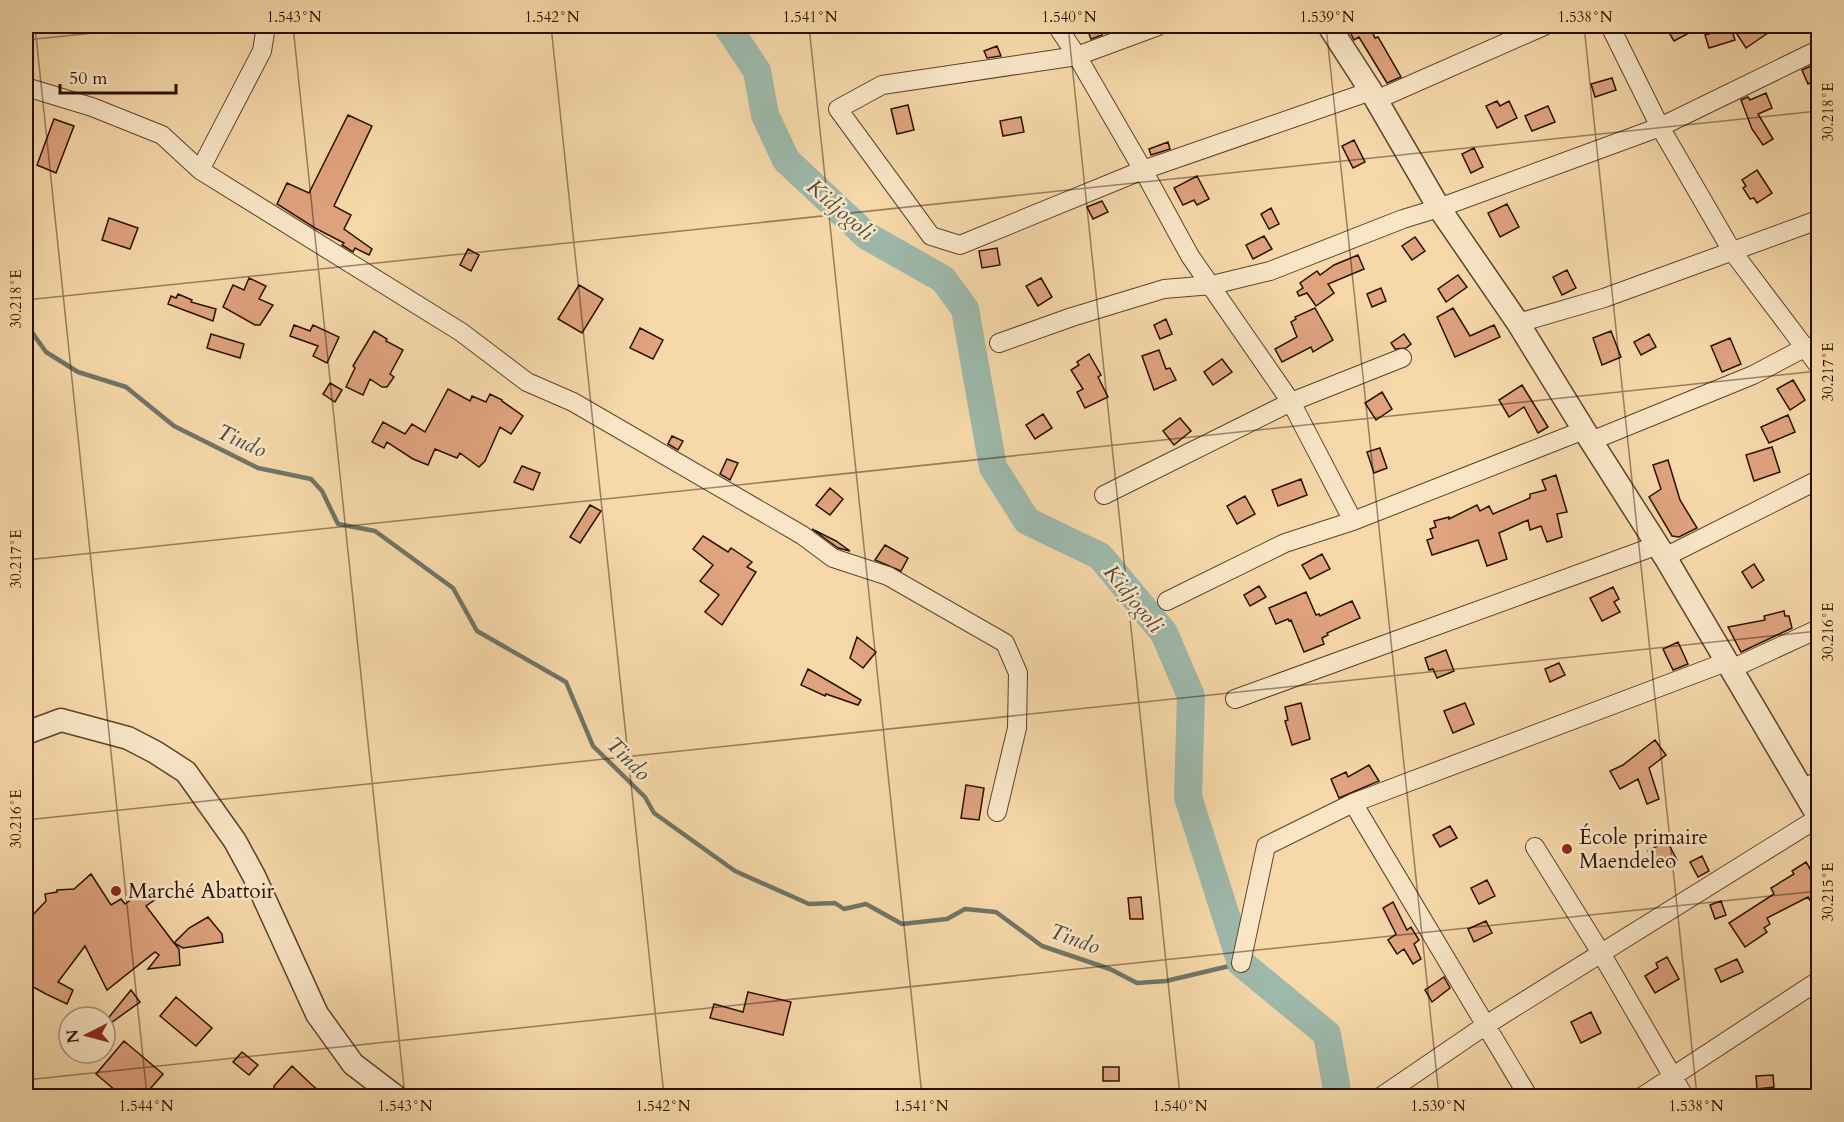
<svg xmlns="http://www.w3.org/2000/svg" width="1844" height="1122" viewBox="0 0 1844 1122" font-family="Cardo,serif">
<rect width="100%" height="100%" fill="#f6d8a9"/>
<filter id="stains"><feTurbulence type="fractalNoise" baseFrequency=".00333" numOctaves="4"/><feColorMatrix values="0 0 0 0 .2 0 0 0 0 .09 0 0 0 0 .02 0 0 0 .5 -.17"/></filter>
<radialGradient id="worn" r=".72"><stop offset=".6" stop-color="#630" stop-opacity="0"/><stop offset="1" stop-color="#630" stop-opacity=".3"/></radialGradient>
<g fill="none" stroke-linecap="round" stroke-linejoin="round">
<path stroke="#6f7568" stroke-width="4.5" d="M26,324L46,352L78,372L126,387L174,426L258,468L311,479L322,491L338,524L375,531L453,588L477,631L566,682L593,746L645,797L654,813L735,871L809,904L835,903L844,909L866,904L902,924L947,919L965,909L996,912L1042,946L1110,969L1137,983L1166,981L1238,964"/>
<path stroke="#9db9ab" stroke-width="28" d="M727,26L757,71L765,115L786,160L867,236L943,279L965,309L993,467L1027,521L1100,556L1164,633L1191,696L1188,797L1241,963L1327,1034L1338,1096"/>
</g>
<path fill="#dfa37e" stroke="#291003" stroke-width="1.5" d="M1086,26H1099L1102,35L1091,39Z
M1347,26H1381L1372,31L1375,38L1378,37L1401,77L1387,83L1359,37L1354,40Z
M1665,26H1702L1674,41Z
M1743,26H1778L1746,48L1735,31Z
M1731,27L1735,40L1709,48L1705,35Z
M997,46L1001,56L987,58L984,51Z
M1817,63L1818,79L1808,84L1802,70Z
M1612,78L1616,90L1595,97L1591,84Z
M1766,93L1772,108L1758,114L1773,139L1763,145L1752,129L1741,100L1748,97L1750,100Z
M1497,101L1500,106L1509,101L1517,118L1497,128L1486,106Z
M908,105L914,130L897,134L891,109Z
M1548,106L1555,122L1532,131L1525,116Z
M348,115L372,126L334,206L351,215L344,229L372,249L369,255L355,248L353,252L342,245L344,243L315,228L277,204L287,183L309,193Z
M1021,117L1024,132L1003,136L1000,121Z
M54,119L74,126L56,173L37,165Z
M1354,140L1365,162L1353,168L1342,146Z
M1168,142L1170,149L1151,155L1149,149Z
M1474,148L1483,167L1471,173L1462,154Z
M1757,170L1772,193L1757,203L1754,198L1750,199L1743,188L1746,186L1742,180Z
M1197,176L1209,199L1197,205L1194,200L1183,205L1174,188Z
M1102,201L1108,212L1093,219L1087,207Z
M1507,204L1519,227L1500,237L1488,213Z
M1271,208L1279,224L1269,229L1261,214Z
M109,218L138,228L130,249L102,240Z
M1264,236L1272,249L1253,259L1246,245Z
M1415,237L1425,251L1412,260L1402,246Z
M997,248L1000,265L982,268L979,251Z
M468,249L479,255L471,271L460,265Z
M1358,255L1364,269L1328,284L1334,293L1316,306L1307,293L1299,296L1297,292L1303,288L1300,283L1317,271L1320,275L1334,265Z
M1567,270L1576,288L1562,295L1553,277Z
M1458,275L1467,287L1446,302L1438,289Z
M249,278L266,286L259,299L273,305L260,325H255L223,307L233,285L244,290Z
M1041,278L1052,297L1038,306L1026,286Z
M579,285L603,299L582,333L558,319Z
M1381,288L1386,301L1372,307L1367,294Z
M178,294L192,300L191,302L216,309L213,321L168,304L171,296L176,298Z
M1315,308L1333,340L1313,352L1311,347L1282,362L1275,349L1297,337L1291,322L1296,319L1295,317Z
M1453,308L1470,336L1494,325L1500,337L1455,357L1437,317Z
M1166,319L1172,334L1160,339L1154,325Z
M294,325L310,331L313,325L339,337L327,363L313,356L318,346L290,336Z
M640,328L663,340L653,359L630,348Z
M374,331L387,339L386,341L403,350L390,374L394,377L387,387H382L370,379L363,395L346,387L355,368L353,366Z
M1611,331L1621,357L1602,365L1593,338Z
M211,334L244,344L240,358L207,348Z
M1404,334L1411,344L1406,348L1395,349L1391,343Z
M1649,334L1656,347L1641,355L1634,342Z
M1730,338L1741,364L1722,372L1711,346Z
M1159,350L1166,369L1170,368L1176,380L1154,390L1142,356Z
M1089,354L1101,375L1098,377L1108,397L1085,408L1077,392L1083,389L1071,370L1079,365L1077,362Z
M1222,359L1232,372L1213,385L1204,372Z
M1793,380L1805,400L1790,410L1777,389Z
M330,383L342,390L335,402L323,394Z
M1522,385L1548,427L1538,433L1524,407L1509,417L1499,400Z
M448,389L470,401L472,396L486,402L490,394L502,400V401L523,416L511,434L500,427L485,461L479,467L460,453L457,458L435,449L428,465L413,459L387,442L384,448L372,442L383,422L405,434L412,424L425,432Z
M1382,392L1392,409L1376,420L1365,403Z
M1043,414L1052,428L1035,439L1026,425Z
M1788,415L1795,432L1769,443L1761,427Z
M1180,418L1191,431L1174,445L1163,431Z
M672,436L683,441L678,450L668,444Z
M1772,447L1780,472L1754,481L1746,455Z
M1380,448L1387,468L1374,473L1367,452Z
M727,459L738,463L730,480L720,474Z
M1668,460L1680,500L1697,528L1679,537L1672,536L1649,497L1661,489L1653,465Z
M522,466L540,473L533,490L514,482Z
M1556,475L1567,512L1557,514L1562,537L1547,542L1541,526L1530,530L1528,520L1499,533L1507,559L1487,566L1478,540L1432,555L1427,540L1433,538L1430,529L1436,527L1434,521L1449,517V519L1477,505L1480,511L1489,506L1493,514L1530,498V494L1546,490L1542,480Z
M1301,479L1307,495L1278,506L1272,490Z
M830,488L843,499L830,515L816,505Z
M1245,496L1255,514L1237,524L1227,506Z
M590,505L601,511L580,543L570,537Z
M812,529L836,541L850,551L838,548Z
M703,536L728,552L731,548L752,562L747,567L756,572L722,625L705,612L719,595L700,581L713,565L693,549Z
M885,545L908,558L901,571L875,560Z
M1322,554L1330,569L1310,579L1302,565Z
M1754,564L1764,580L1752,588L1742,572Z
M1259,586L1266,597L1250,606L1244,595Z
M1613,587L1619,599L1614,602L1620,612L1602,621L1590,598Z
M1306,592L1316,615L1319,614L1320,616L1352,601L1360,618L1327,633L1328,635L1322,638L1324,644L1304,652L1291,620L1289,621L1288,619L1276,624L1269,608Z
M1784,611L1785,616H1789L1792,628L1741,652L1728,627L1765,620L1764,616Z
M857,637L876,652L863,668L850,658Z
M1678,642L1688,664L1673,670L1663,649Z
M1446,650L1454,671L1437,678L1433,669L1429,670L1425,658Z
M1559,663L1565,675L1550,682L1545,669Z
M808,669L861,700L858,705L826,694L825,696L801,685Z
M1301,703L1310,739L1292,745L1285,721L1288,720L1285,707Z
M1465,703L1474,724L1453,733L1444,711Z
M1655,740L1666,755L1649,768L1659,799L1647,804L1638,779L1620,789L1610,771L1623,765Z
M1369,765L1379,781L1339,798L1331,779L1346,772L1348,777Z
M966,785L984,788L979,820L961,818Z
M1450,826L1457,838L1440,847L1433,835Z
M1667,841L1677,860L1666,866L1663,860L1656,864L1648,851Z
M1702,856L1709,871L1698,877L1690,862Z
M1806,862L1818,882V913L1808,897L1767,918L1770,924L1764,928L1767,932L1745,947L1729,923L1774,894L1771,888L1794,874L1792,871Z
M91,874L111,905L121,899L125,904L137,895L138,897L149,889L156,899L146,906L174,943L189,928L208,917L222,934L223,942L183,948L174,943L179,949L180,965L148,969L159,955L155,952L107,990L85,946L58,982L73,990L67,1004L46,994L26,983V960L30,954L26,951V922L46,901L45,894L57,892V890L74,889Z
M1487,880L1495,896L1479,904L1471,888Z
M1141,897L1143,919H1130L1128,898Z
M1721,901L1726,915L1715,919L1710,905Z
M1393,902L1407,930L1411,927L1419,940L1414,944L1421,959L1413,964L1404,949L1397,954L1388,940L1396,934L1383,908Z
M1486,921L1492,933L1474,942L1468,929Z
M1667,957L1679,979L1655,993L1645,976L1658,968L1656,963Z
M1737,959L1743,972L1721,982L1715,969Z
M1444,977L1450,988L1432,1002L1425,990Z
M131,990L140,1002L108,1025L105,1022Z
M748,992L791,1002L783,1035L710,1018L714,1004L743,1012Z
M176,997L212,1028L196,1046L160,1016Z
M1591,1012L1601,1033L1581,1043L1571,1022Z
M124,1041L163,1074L144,1096H122L96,1074Z
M242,1052L258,1065L249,1075L233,1062Z
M292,1066L312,1085L325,1096H275L274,1086Z
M1103,1067H1119V1081H1103Z
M1773,1075L1774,1087L1757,1089L1756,1076Z"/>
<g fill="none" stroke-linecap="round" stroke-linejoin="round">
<g stroke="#5c422c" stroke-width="20">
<path id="minor" d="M1057,26L1077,56L1143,170L1190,256L1291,402L1353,521
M1158,26L1077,56L882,85L838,109L931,236L960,245L1143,170L1371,91
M1610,26L1660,127L1732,251L1818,365
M26,87L92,107L162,135L200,170L461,332L527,382L573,402L802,535L833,558L888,576L1005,643L1018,673L1017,728L997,812
M1376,100L1544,26
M200,170L262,51L266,26
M1518,323L1604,298L1818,220
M999,343L1072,317L1164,289L1212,285L1270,271L1403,219L1439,208L1660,127L1818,50
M1591,441L1753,375L1806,347H1818
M1104,495L1291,402L1402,358
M1665,557L1818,480
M1167,601L1285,543L1353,521L1584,430
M1731,669L1818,629
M1235,699L1658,545
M1802,789L1818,781
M1353,803L1528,1096
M1535,847L1601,953L1684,1096
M1241,963L1266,846L1353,803L1726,662
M1382,1096L1486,1025L1818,818
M1643,1096L1818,981"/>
</g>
<g stroke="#5c422c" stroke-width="25">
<path id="tertiary" d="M1329,26L1371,91L1439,208L1518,323L1584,430L1665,557L1818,816
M26,733L61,720L128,738L155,752L186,772L235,841L254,876L317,1014L353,1064L395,1096"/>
</g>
<use href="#minor" stroke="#f9e6c7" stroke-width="18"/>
<use href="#tertiary" stroke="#f9e6c7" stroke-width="22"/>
</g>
<path fill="none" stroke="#291003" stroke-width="1.5" stroke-opacity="0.45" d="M35,26L147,1096M293,26L405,1096M551,26L664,1096M809,26L922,1096M1068,26L1180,1096M1326,26L1439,1096M1584,26L1697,1096M26,40L161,26M26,300L1818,111M26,560L1818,371M26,820L1818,631M26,1080L1818,891"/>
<g fill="#8f2418" stroke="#f9e6c7" stroke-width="2">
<circle cx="1567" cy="849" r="6"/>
<circle cx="116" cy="891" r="6"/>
</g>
<g text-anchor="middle" stroke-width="5" stroke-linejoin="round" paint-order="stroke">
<g font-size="21" fill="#291003" stroke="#f9e6c7" text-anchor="start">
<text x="1579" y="844">École primaire<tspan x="1579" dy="24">Maendeleo</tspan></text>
<text x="128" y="898">Marché Abattoir</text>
</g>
<g font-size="22" font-style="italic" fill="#524b3e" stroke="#f9e6c7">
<text transform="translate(841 209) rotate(41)" y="8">Kidjogoli</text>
<text transform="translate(242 440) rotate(24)" y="8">Tindo</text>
<text transform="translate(1134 598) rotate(51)" y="8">Kidjogoli</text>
<text transform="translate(629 758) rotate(45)" y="8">Tindo</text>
<text transform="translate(1075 938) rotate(20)" y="8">Tindo</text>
</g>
</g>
<rect width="1844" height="1122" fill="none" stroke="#f6d8a9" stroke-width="66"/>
<g transform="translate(87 1035) rotate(264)"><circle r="28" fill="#f9e6c7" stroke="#a69079" stroke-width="1.5"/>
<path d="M0-4.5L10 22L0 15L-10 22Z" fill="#8f2418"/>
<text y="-9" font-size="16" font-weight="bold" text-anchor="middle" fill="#291003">N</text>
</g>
<path d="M60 84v9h116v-9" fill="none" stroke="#291003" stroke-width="3"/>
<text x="69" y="84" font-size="18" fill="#291003" stroke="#f9e6c7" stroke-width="4.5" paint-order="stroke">50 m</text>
<rect x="33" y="33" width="1778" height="1056" fill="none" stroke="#291003" stroke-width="2"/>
<g font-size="15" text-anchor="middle" fill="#291003">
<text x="294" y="22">1.543°N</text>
<text x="552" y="22">1.542°N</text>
<text x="810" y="22">1.541°N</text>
<text x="1069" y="22">1.540°N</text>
<text x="1327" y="22">1.539°N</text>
<text x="1585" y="22">1.538°N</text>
<text transform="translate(1828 112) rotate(-90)" y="5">30.218°E</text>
<text transform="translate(16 299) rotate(-90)" y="5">30.218°E</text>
<text transform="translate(1828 372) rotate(-90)" y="5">30.217°E</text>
<text transform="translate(16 559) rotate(-90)" y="5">30.217°E</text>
<text transform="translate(1828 632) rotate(-90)" y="5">30.216°E</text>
<text transform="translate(16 819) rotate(-90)" y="5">30.216°E</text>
<text transform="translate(1828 892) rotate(-90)" y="5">30.215°E</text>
<text x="146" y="1111">1.544°N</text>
<text x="405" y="1111">1.543°N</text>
<text x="663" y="1111">1.542°N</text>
<text x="921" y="1111">1.541°N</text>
<text x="1180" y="1111">1.540°N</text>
<text x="1438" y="1111">1.539°N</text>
<text x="1696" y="1111">1.538°N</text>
</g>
<rect width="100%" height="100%" filter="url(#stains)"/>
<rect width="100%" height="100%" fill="url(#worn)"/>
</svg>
